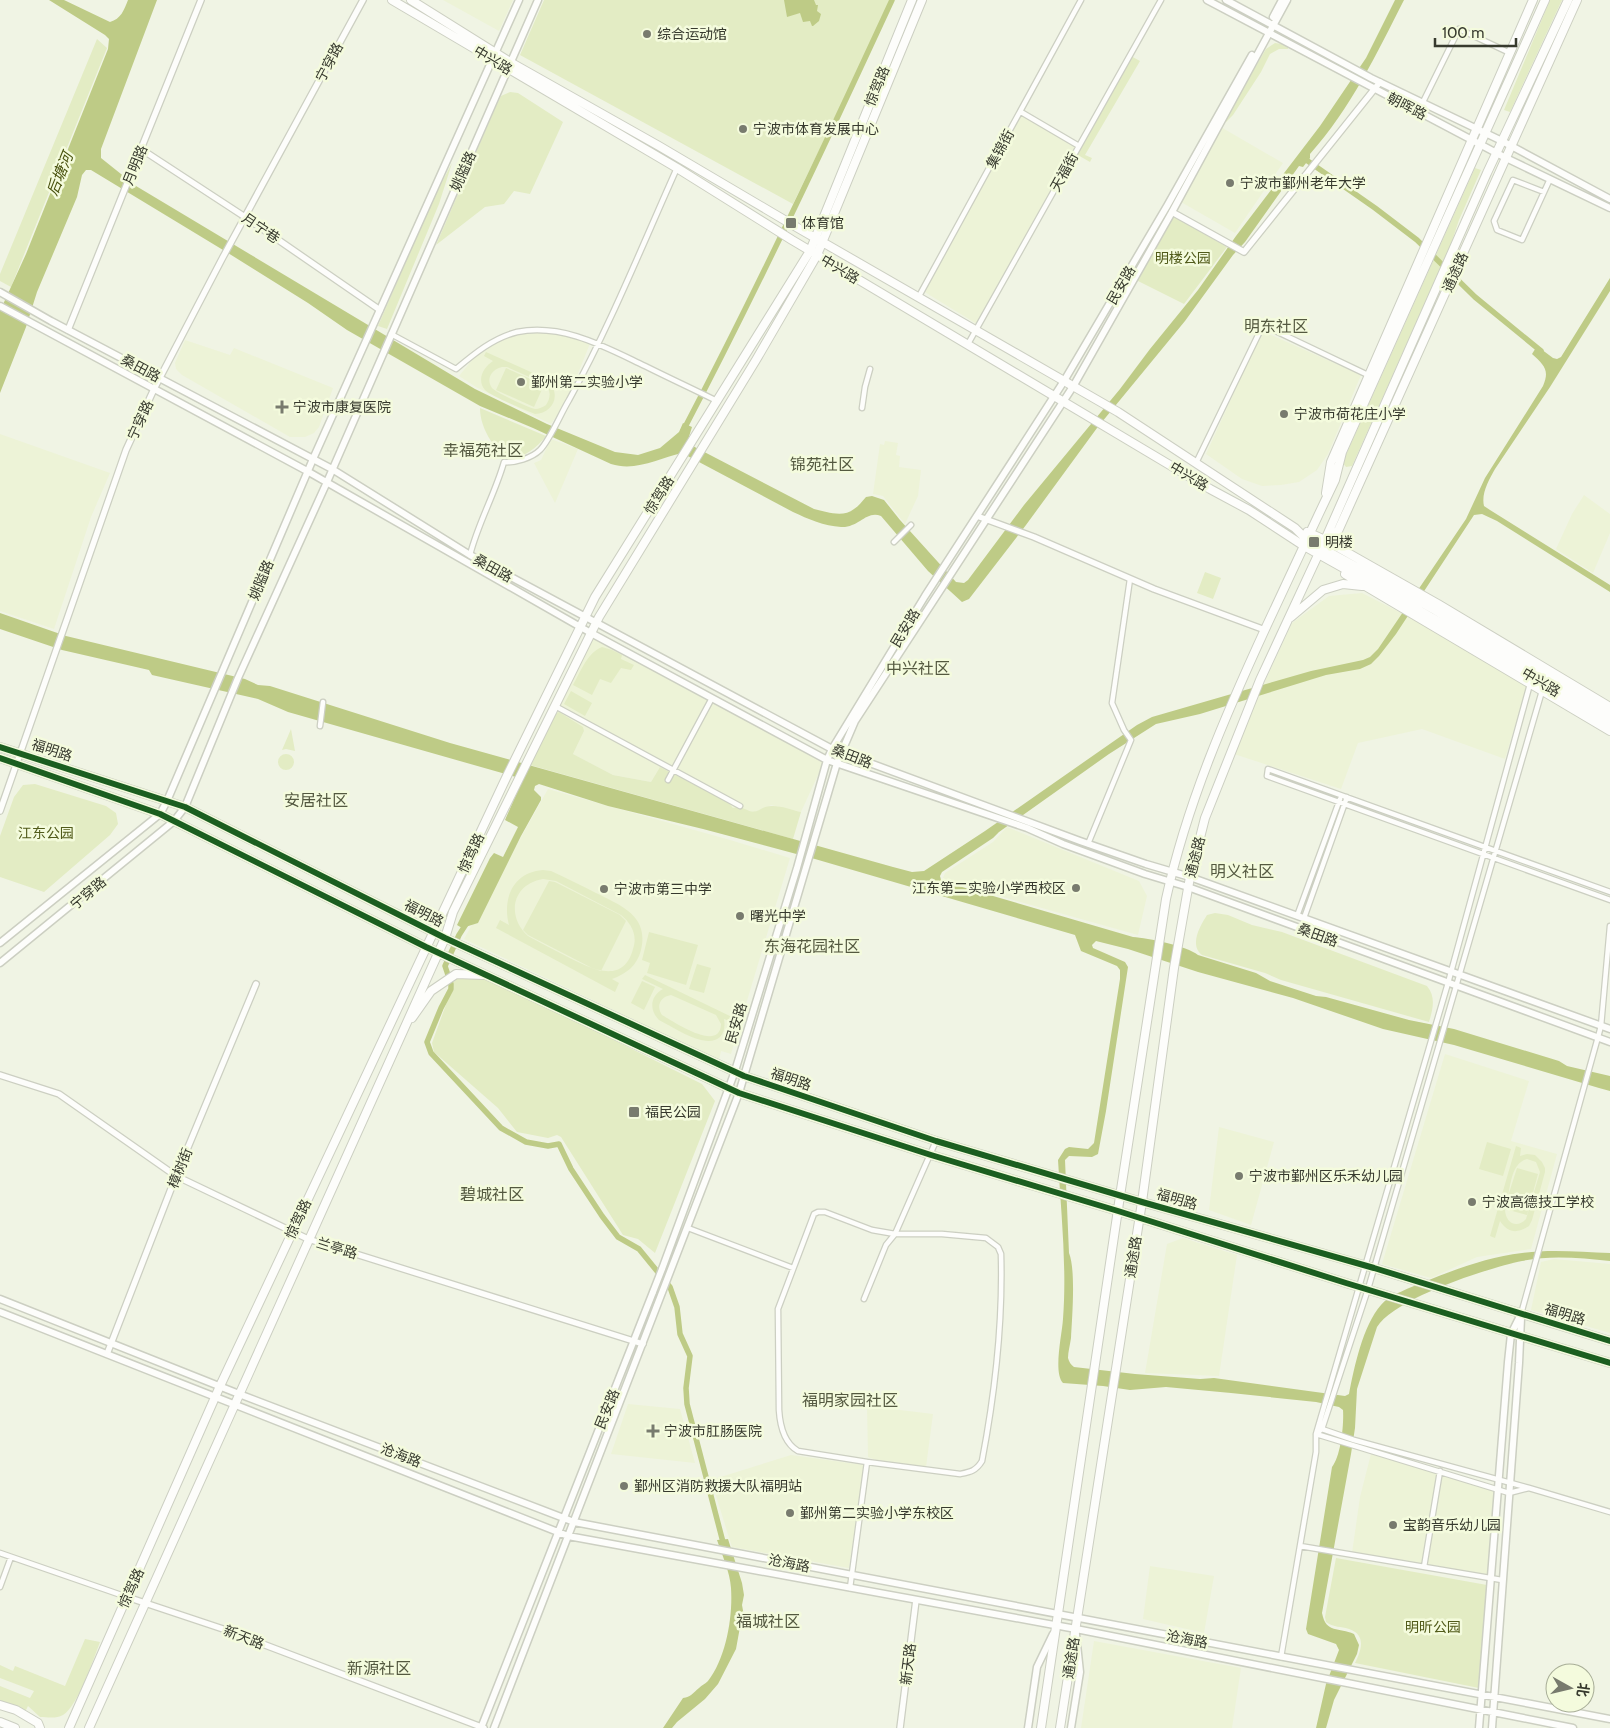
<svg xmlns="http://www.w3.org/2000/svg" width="1610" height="1728" viewBox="0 0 1610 1728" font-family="Cabin,'Noto Sans SC',sans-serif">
<rect width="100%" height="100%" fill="#f0f4e4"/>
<path fill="#edf3d7" d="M443,0H513L499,31Z
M1021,115L1076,147L977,324L923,291Z
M1219,126L1283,163L1235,233L1181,202Z
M542,329L591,341L567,401L551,424L476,387L459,376L481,349L516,333Z
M1262,331L1361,375L1328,454L1317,470L1299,482L1281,485L1262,486L1242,479L1206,454Z
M185,340L230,355L234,348L333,388L319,427L314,433L305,437H290L182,375L176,369L175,363Z
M0,434L110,473L91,517L54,629L0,611Z
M551,439L578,449L555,503L534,463L541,460Z
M885,441L898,443L896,455L900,456L899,467L921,470L918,496L905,524L883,496L873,494L880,444L884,445Z
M1584,495L1610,514V533L1593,573L1556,549L1572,514Z
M1362,593L1411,618L1527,686L1505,759L1422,729L1358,743L1341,789L1234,754L1255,703L1292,623L1329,596Z
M593,637L824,762L801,812L771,805L756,812L747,811L740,806L733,808L727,802L660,767L651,782L613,775L573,754L584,731L552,716Z
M548,789L730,840L790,858L731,1054L721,1051L719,1060L464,939Z
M1007,827L1139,881L1147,896L1138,935L1003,897L947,881L943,878L945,873L993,842Z
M1445,1054L1529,1081L1511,1141L1557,1154L1531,1249L1477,1257L1431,1278L1382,1264Z
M1219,1127L1274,1142L1251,1225L1209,1210Z
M1183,1238L1237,1255L1219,1376L1145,1373L1167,1244Z
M1554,1259L1610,1264V1333L1531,1310L1541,1262Z
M628,1404L680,1409L695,1463L611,1454Z
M867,1406L933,1414L926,1467L876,1460L868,1457Z
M1371,1454L1439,1473L1422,1566L1352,1553L1360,1497Z
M791,1455L864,1465L849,1568L732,1547L711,1480Z
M1441,1475L1496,1492L1490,1577L1426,1566Z
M1150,1566L1214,1576L1204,1633L1143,1619Z
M1094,1641L1241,1668L1232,1728H1081Z"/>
<path fill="#e3ecc4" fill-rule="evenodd" d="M544,0H892L793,204L520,55Z
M1550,0H1562L1510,112L1504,110Z
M97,39L107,48L103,58L11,287L0,281V274Z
M1275,43L1288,45V49H1279L1270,54L1261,72L1233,115L1226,122L1223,121L1266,49Z
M1131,56L1140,61L1085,155L1092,158L1090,162L1076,154Z
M510,92L518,93L563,122L530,194L514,191L504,204L485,207L436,245L497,104L501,96Z
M452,163L439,204L387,329L378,326L433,199Z
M1475,168L1481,170L1459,220L1450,247L1352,466L1346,467L1343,463L1345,457Z
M1173,216L1227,247L1184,304L1136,280Z
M486,352L562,386L559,390L553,388C559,401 549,414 535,414C525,410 491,396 485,390C476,379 484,367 493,361L484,356ZM502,367H507L545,384C551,390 551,398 546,405C543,407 539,409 535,409C529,408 495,392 492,388C485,378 493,369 502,367Z
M506,368L544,385L534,407L496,390Z
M480,408L546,436C529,457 508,468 491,441C484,430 480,419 480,408Z
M1205,572L1221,578L1213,599L1197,593Z
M602,647L612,650L622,655L621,659L634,665L631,670L621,668L611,683L600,679L592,695L573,685C581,671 587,653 602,647Z
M571,691L592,703L585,716L564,704Z
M559,712L583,727L584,731L573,754L613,775L651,782L660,767L728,802L733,808L740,806C759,819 758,805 773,806C782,806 792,810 801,812L793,839L530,765L552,716Z
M291,729L295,751L286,749L282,750Z
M278 762a8 8 0 1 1 16 0a8 8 0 1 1-16 0Z
M35,784L106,806L116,813L118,824L110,835L44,892L0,877V836L14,797L23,785Z
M543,870L551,871C566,878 581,885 596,893C622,906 649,916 641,950C637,966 626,974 612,979L619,983L615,992L496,928L500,920L509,925C502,899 513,872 543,870ZM543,879L556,881L621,915C631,923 638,935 633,949C623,987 588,967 566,956C553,949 540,943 528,936C506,916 512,884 543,879Z
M549,881L555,882L620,915L626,921L601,971L592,968L528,935L523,930Z
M1215,913L1228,915L1252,925L1282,932L1427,986C1436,997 1433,1009 1429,1022L1281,980L1265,973L1202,955C1189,945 1200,926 1207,915Z
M649,932L698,945L686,985L647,973L650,963L642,960Z
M697,964L711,968L704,993L689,989Z
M645,975L734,1018L732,1022L724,1019C725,1025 725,1032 720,1037C706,1050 673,1027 659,1020C649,1010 650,996 663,989L642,979ZM671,995L716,1015L721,1024C720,1053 674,1022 662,1015C656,1006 660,997 671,995Z
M486,976L702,1084L715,1101L655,1253L638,1239L623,1235L561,1137L557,1135L548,1138L517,1132L498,1108L434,1052L432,1043L448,999L454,989L452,977Z
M642,981L655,987L644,1010L631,1003Z
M1487,1142L1511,1149L1503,1176L1479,1169Z
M1516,1146L1521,1148L1520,1156L1527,1154L1535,1155L1542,1162L1545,1168V1172L1532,1220L1529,1226C1517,1234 1508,1233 1500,1221L1495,1238L1490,1236ZM1527,1159L1536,1162L1540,1172L1526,1219C1517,1229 1505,1223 1505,1209L1527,1215L1538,1174L1517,1168L1508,1196C1511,1183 1512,1163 1527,1159Z
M1336,1558L1487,1585L1479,1688L1355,1663C1361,1651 1367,1635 1349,1629C1340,1626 1335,1628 1326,1622L1325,1617Z
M85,1639L100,1642C93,1660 78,1706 63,1715C56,1719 47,1717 40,1717L28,1706L25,1712L0,1702V1686L30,1698L34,1691L0,1678V1665L13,1671L15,1666L65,1686Z"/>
<path fill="#becb86" d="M49,0H64L110,22C121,19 124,10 128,0H157L101,149V158L136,186L475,389L547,424L615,452L638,455L660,448L679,432L683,423L692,427L687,443L814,509C827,512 843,518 854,509C859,506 862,501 866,497L872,496L884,500L900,520L956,582L964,583L968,580L1024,505L1120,389L1150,349L1198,290L1236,236L1320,126L1366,58L1395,0H1404C1376,55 1351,108 1310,154V158L1303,167L1299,166L1245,242L1233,255L1185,321L1097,428L1026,525L969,599L962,602L928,571L881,516C866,510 859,528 841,527C824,526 808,519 793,512L682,453C659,458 636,472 611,464L533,428L480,406L347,330L308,303L228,253L91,170H86L82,175L77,197L37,292L26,327L0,393V311L26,254L108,49L109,39L105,35Z
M784,0H814L816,5H818L817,11L821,14L819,21L813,26H812L810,21L803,22L800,13L787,17Z
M1610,278V291L1550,387L1495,469C1489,480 1481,493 1484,506L1490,510L1610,585V592L1497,521L1482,514L1474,515L1396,634L1379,656L1371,664L1360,669L1326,675L1200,714L1156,724L1109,754L999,832L993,838L942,872L940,876L941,880L945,882L1133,937C1148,938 1187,946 1198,955L1256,973L1270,981L1316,996L1326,997L1409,1020L1454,1029L1559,1061L1567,1066L1610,1076V1091L1599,1088L1454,1045L1383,1029L1293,998L1198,972L1128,949L1096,941L1092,945L1093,948L1125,962L1128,967L1106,1111L1098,1154L1092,1157L1069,1156L1065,1160L1069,1253C1076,1270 1072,1319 1071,1338C1070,1345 1068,1352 1068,1358C1069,1362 1071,1365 1074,1367L1135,1374L1200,1379L1214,1378L1345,1396L1349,1394C1354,1368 1363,1325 1381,1305C1389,1295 1412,1287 1424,1282C1456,1269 1488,1257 1522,1253C1551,1249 1581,1252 1610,1253V1261C1581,1258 1550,1255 1522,1261C1488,1268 1395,1298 1377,1327L1357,1389L1355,1428L1351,1454L1322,1613C1326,1634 1339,1627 1354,1634L1359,1645L1357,1654L1334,1700L1326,1728H1316L1326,1684L1339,1650L1336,1644L1308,1634L1306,1629L1332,1467C1341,1456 1344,1424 1343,1410L1339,1407L1316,1402L1231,1393L1166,1387L1130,1390L1103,1386L1063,1383C1053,1372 1062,1335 1063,1319C1067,1267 1061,1213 1058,1160L1065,1149L1069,1147L1088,1149L1094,1143L1120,979V970L1117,966L1081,951L1075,935L815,859L703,829L608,806L539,784L535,786L534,790L541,797V800L521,836L478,923L462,928L457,925L490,858L494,853L503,857L518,827L505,820L523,779L288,712L258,699L152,675L149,670L62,650L0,629V613L66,636L245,679L258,685L270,686L450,743L893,867L912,872L924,871L985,831L1137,725L1152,717L1311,671L1363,660L1370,657L1378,649L1466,519L1485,478L1543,386C1550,370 1544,365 1532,354L1537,346L1553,358L1557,359L1561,357Z
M728,1539L742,1583L744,1595L742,1605L744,1616L743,1624L740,1627L736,1649L718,1684L705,1699L677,1722L672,1728H663L683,1698C691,1697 693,1693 699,1688C702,1685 705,1684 708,1681C726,1658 733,1617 731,1588C730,1572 722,1555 717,1540Z"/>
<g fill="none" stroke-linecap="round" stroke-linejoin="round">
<path stroke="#becb86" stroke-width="5.5" d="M1302,157L1375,208L1417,240L1475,297L1541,351
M683,431C757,290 825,145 892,0
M468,921L459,935L445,966L451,984V989L441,1008L427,1042L431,1053L501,1128L526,1142L548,1146L559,1144L571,1169L602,1216L618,1237L639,1249L670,1287L677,1307L680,1334L690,1356L686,1388L687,1404L724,1546"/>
<g stroke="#cccfc2" stroke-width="7">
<path id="minor" d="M1423,102L1459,29L1510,53
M1021,112L1079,146
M1544,192L1513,180L1494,221L1497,230L1522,240L1550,179
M918,298L1081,0
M391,334L456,369C474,354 493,338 517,332C563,323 605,347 645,366C669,378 693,389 717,401
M968,344L1161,0
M862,408L865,387L870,369
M1196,463L1263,325L1370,376
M894,542L911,525
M470,555C478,523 495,494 504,462C515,463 532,458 540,450C550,440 561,413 569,400C610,326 642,246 677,168
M555,706L740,806
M320,726L323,702
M668,780L712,698
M1088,844L1131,740L1124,730L1112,703L1130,579
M1610,892L1268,769L1267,776L1610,900
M1297,916L1340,799
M1304,918L1347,797
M688,1228L793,1268
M864,1299L886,1245L895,1234H942L986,1238L998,1247L1001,1254C1003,1323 995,1393 982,1461C976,1471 970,1472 960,1474L867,1462
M1521,1314L1598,1037L1601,1026L1610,926
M1322,1429L1354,1440L1529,1488L1610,1512
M1529,1488L1509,1493L1316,1434L1448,983L1530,684
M1300,1546L1502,1580
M0,1553L127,1597
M1424,1567L1440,1471
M0,1587L11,1557
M850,1588L867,1462L798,1451C784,1443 780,1426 779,1410L778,1309L814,1214L818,1212H825L872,1230L895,1234L936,1141
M1281,1657L1316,1452V1434L1322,1429L1368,1289L1542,691"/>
</g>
<g stroke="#cccfc2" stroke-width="8">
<path id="tertiary" d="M141,149L245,217L380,310
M1172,212L1244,252L1380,82
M68,330L201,0
M977,516L1034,537L1154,589L1265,630
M0,811L126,450L154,389L223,257L363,0
M0,1075L59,1094L176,1176L308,1239L643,1344
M107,1354L176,1176L256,984
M127,1597L223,1629L484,1728
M900,1728L916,1600"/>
</g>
<g stroke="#cccfc2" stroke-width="9">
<path id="secondary" d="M1207,0L1506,158L1610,208
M1226,0L1371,78L1502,141L1610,199
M1273,17L1282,0
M0,292L51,321L332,469L470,555L832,749L1080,841L1146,864L1190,877L1610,1029
M0,306L307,471L591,633L827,760L1027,828L1063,844L1145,874L1188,887L1610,1042
M0,943L160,814L167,801L313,459L519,0
M0,963L174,821L185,807L238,678L327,482L538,0
M662,1269L735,1071L797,868L827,760L832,749L925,596L1064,381L1167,206L1252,55
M0,1299L239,1394L574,1522L1610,1719
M0,1312L568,1536L1076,1629L1573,1728
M481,1728L653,1292
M494,1728L739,1093L837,763L855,721L1074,385L1172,212L1287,0
M1028,1728L1037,1667L1053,1634
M1071,1728L1080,1672L1076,1635
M1479,1728L1508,1362L1511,1334L1521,1314
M1492,1728L1519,1363L1521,1318"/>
</g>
<g stroke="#cccfc2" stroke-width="10">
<path id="primary" d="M392,0L677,168L792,240L1210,489L1249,510L1304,546L1429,616L1610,723
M411,0L510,62L659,146L798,228L1118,412L1295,528L1307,540L1435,610L1610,716
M1326,493L1331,462L1533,0
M1307,532L1325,540L1438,604L1610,707
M1326,537L1338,531L1577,0
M1345,574L1610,731
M1291,617L1323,590L1343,584L1362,586
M0,747L185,807L445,938L744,1076L936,1141L1142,1202L1374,1268L1610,1341
M0,758L160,814L426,947L739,1093L931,1155L1118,1211L1346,1283L1610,1363
M412,1018L431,991L456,974L484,975
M69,1728L220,1386L506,778L595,597L810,251L912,0
M89,1728L445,938L453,912L599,617L756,360L817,255L922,0
M1041,1728L1120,1196L1166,899C1187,803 1226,714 1267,625C1290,576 1312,528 1335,480L1342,452L1545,0
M1060,1728L1142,1202L1174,968L1190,877L1205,818L1260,680L1325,540L1487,173L1568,0"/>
</g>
<g stroke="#cccfc2" stroke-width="10">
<path id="trunk" d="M0,1705L16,1710L38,1723L40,1728
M0,1722L15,1728"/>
</g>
<use href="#minor" stroke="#fdfdfb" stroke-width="4.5"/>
<use href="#tertiary" stroke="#fdfdfb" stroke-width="5.5"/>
<use href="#secondary" stroke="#fdfdfb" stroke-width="6"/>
<use href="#primary" stroke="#fdfdfb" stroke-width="8"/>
<use href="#trunk" stroke="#fdfdfb" stroke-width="8"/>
<g stroke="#cccfc2" stroke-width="9" stroke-linecap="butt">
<path id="secondary-bridge" d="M653,1292L662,1269"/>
</g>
<use href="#secondary-bridge" stroke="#fdfdfb" stroke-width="6"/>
<g stroke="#f4fbdd" stroke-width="9">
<path id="cycleway" d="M0,747L185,807L445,938L744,1076L936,1141L1142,1202L1374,1268L1610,1341
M0,758L160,814L426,947L739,1093L931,1155L1118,1211L1346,1283L1610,1363"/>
</g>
<use href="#cycleway" stroke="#1b5e20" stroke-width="6"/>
</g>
<g fill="#787b6e" stroke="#f4fbdd" stroke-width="2">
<circle cx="647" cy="34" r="5"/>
<circle cx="743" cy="129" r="5"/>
<circle cx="1230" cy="183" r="5"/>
<rect x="785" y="217" width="12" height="12" rx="2.5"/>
<circle cx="521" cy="382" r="5"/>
<path d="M279.5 399.5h5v5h5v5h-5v5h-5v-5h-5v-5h5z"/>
<circle cx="1284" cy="414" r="5"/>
<rect x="1308" y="536" width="12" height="12" rx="2.5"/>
<circle cx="1076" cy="888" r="5"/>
<circle cx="604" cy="889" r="5"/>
<circle cx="740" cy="916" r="5"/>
<rect x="628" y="1106" width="12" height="12" rx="2.5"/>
<circle cx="1239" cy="1176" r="5"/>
<circle cx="1472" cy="1202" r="5"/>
<path d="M650.5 1423.5h5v5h5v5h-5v5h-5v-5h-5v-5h5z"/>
<circle cx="624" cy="1486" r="5"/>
<circle cx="790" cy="1513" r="5"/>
<circle cx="1393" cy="1525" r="5"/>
</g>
<g text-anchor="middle" stroke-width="5" stroke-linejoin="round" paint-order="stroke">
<g font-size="14" fill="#373a2e" stroke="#f4fbdd" text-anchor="start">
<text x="657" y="39">综合运动馆</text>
<text x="753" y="134">宁波市体育发展中心</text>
<text x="1240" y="188">宁波市鄞州老年大学</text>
<text x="802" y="228">体育馆</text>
<text x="531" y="387">鄞州第二实验小学</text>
<text x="293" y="412">宁波市康复医院</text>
<text x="1294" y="419">宁波市荷花庄小学</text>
<text x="1325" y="547">明楼</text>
<text x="1066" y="893" text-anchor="end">江东第二实验小学西校区</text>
<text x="614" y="894">宁波市第三中学</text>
<text x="750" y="921">曙光中学</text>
<text x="645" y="1117">福民公园</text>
<text x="1249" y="1181">宁波市鄞州区乐禾幼儿园</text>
<text x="1482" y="1207">宁波高德技工学校</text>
<text x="664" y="1436">宁波市肛肠医院</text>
<text x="634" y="1491">鄞州区消防救援大队福明站</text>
<text x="800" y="1518">鄞州第二实验小学东校区</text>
<text x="1403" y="1530">宝韵音乐幼儿园</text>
</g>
<g font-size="14" fill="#373a2e" stroke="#f4fbdd">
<text transform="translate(493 60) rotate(31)" y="5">中兴路</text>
<text transform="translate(329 62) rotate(-62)" y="5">宁穿路</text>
<text transform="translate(877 86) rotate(-68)" y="5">惊驾路</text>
<text transform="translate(1407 106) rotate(27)" y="5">朝晖路</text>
<text transform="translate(1000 149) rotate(-61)" y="5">集锦街</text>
<text transform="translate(135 165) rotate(-68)" y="5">月明路</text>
<text transform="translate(463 171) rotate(-66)" y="5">姚隘路</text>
<text transform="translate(1064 172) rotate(-61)" y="5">天福街</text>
<text transform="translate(261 228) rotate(34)" y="5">月宁巷</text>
<text transform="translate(840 269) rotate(31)" y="5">中兴路</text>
<text transform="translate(1455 272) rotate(-66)" y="5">通途路</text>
<text transform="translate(1121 285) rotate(-60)" y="5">民安路</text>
<text transform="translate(141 368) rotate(28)" y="5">桑田路</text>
<text transform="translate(140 420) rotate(-65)" y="5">宁穿路</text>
<text transform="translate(1189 476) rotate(31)" y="5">中兴路</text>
<text transform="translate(659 495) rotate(-58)" y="5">惊驾路</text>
<text transform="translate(493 568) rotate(29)" y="5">桑田路</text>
<text transform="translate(261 580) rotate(-67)" y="5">姚隘路</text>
<text transform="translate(905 628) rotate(-59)" y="5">民安路</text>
<text transform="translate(1541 682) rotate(31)" y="5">中兴路</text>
<text transform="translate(52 750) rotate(18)" y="5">福明路</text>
<text transform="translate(852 756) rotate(21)" y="5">桑田路</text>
<text transform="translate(471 853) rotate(-65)" y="5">惊驾路</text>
<text transform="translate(1195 857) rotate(-76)" y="5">通途路</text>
<text transform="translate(88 893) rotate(-40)" y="5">宁穿路</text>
<text transform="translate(424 913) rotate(27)" y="5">福明路</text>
<text transform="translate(1318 935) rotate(20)" y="5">桑田路</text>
<text transform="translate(736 1023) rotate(-73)" y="5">民安路</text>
<text transform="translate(791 1079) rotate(19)" y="5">福明路</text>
<text transform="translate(180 1168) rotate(-68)" y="5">樟树街</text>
<text transform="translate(1177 1199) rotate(16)" y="5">福明路</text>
<text transform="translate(298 1219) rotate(-65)" y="5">惊驾路</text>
<text transform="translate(337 1248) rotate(17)" y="5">兰亭路</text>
<text transform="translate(1133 1257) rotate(-81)" y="5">通途路</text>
<text transform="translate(1565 1314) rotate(17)" y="5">福明路</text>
<text transform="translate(607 1409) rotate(-68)" y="5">民安路</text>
<text transform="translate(401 1455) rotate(21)" y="5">沧海路</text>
<text transform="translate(789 1563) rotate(11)" y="5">沧海路</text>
<text transform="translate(131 1588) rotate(-66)" y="5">惊驾路</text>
<text transform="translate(244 1637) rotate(21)" y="5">新天路</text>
<text transform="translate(1187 1639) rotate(11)" y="5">沧海路</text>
<text transform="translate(1071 1658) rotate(-81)" y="5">通途路</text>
<text transform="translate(908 1664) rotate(-83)" y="5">新天路</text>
</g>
<g font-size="14" fill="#515b1a" stroke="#f4fbdd">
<text x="1183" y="263">明楼公园</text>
<text x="46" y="838">江东公园</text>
<text x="1433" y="1632">明昕公园</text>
</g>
<g font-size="15" font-style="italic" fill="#48510d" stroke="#f4fbdd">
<text transform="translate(60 174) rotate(-68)" y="5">后塘河</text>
</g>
<g font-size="16" fill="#545940" stroke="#f4fbdd">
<text x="1276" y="332">明东社区</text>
<text x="483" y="456">幸福苑社区</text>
<text x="822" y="470">锦苑社区</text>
<text x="918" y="674">中兴社区</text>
<text x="316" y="806">安居社区</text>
<text x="1242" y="877">明义社区</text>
<text x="812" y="952">东海花园社区</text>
<text x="492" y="1200">碧城社区</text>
<text x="850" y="1406">福明家园社区</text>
<text x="768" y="1627">福城社区</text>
<text x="379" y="1674">新源社区</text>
</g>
</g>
<g transform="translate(1570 1688) rotate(98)"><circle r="24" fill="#f4fbdd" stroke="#a8ae97"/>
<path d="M0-4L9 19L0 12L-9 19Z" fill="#787b6e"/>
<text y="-8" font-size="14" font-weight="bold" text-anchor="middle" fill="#373a2e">北</text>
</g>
<path d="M1435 38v8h81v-8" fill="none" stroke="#373a2e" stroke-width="2.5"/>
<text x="1442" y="38" font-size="15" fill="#373a2e" stroke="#f4fbdd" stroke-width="4" paint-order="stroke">100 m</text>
</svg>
